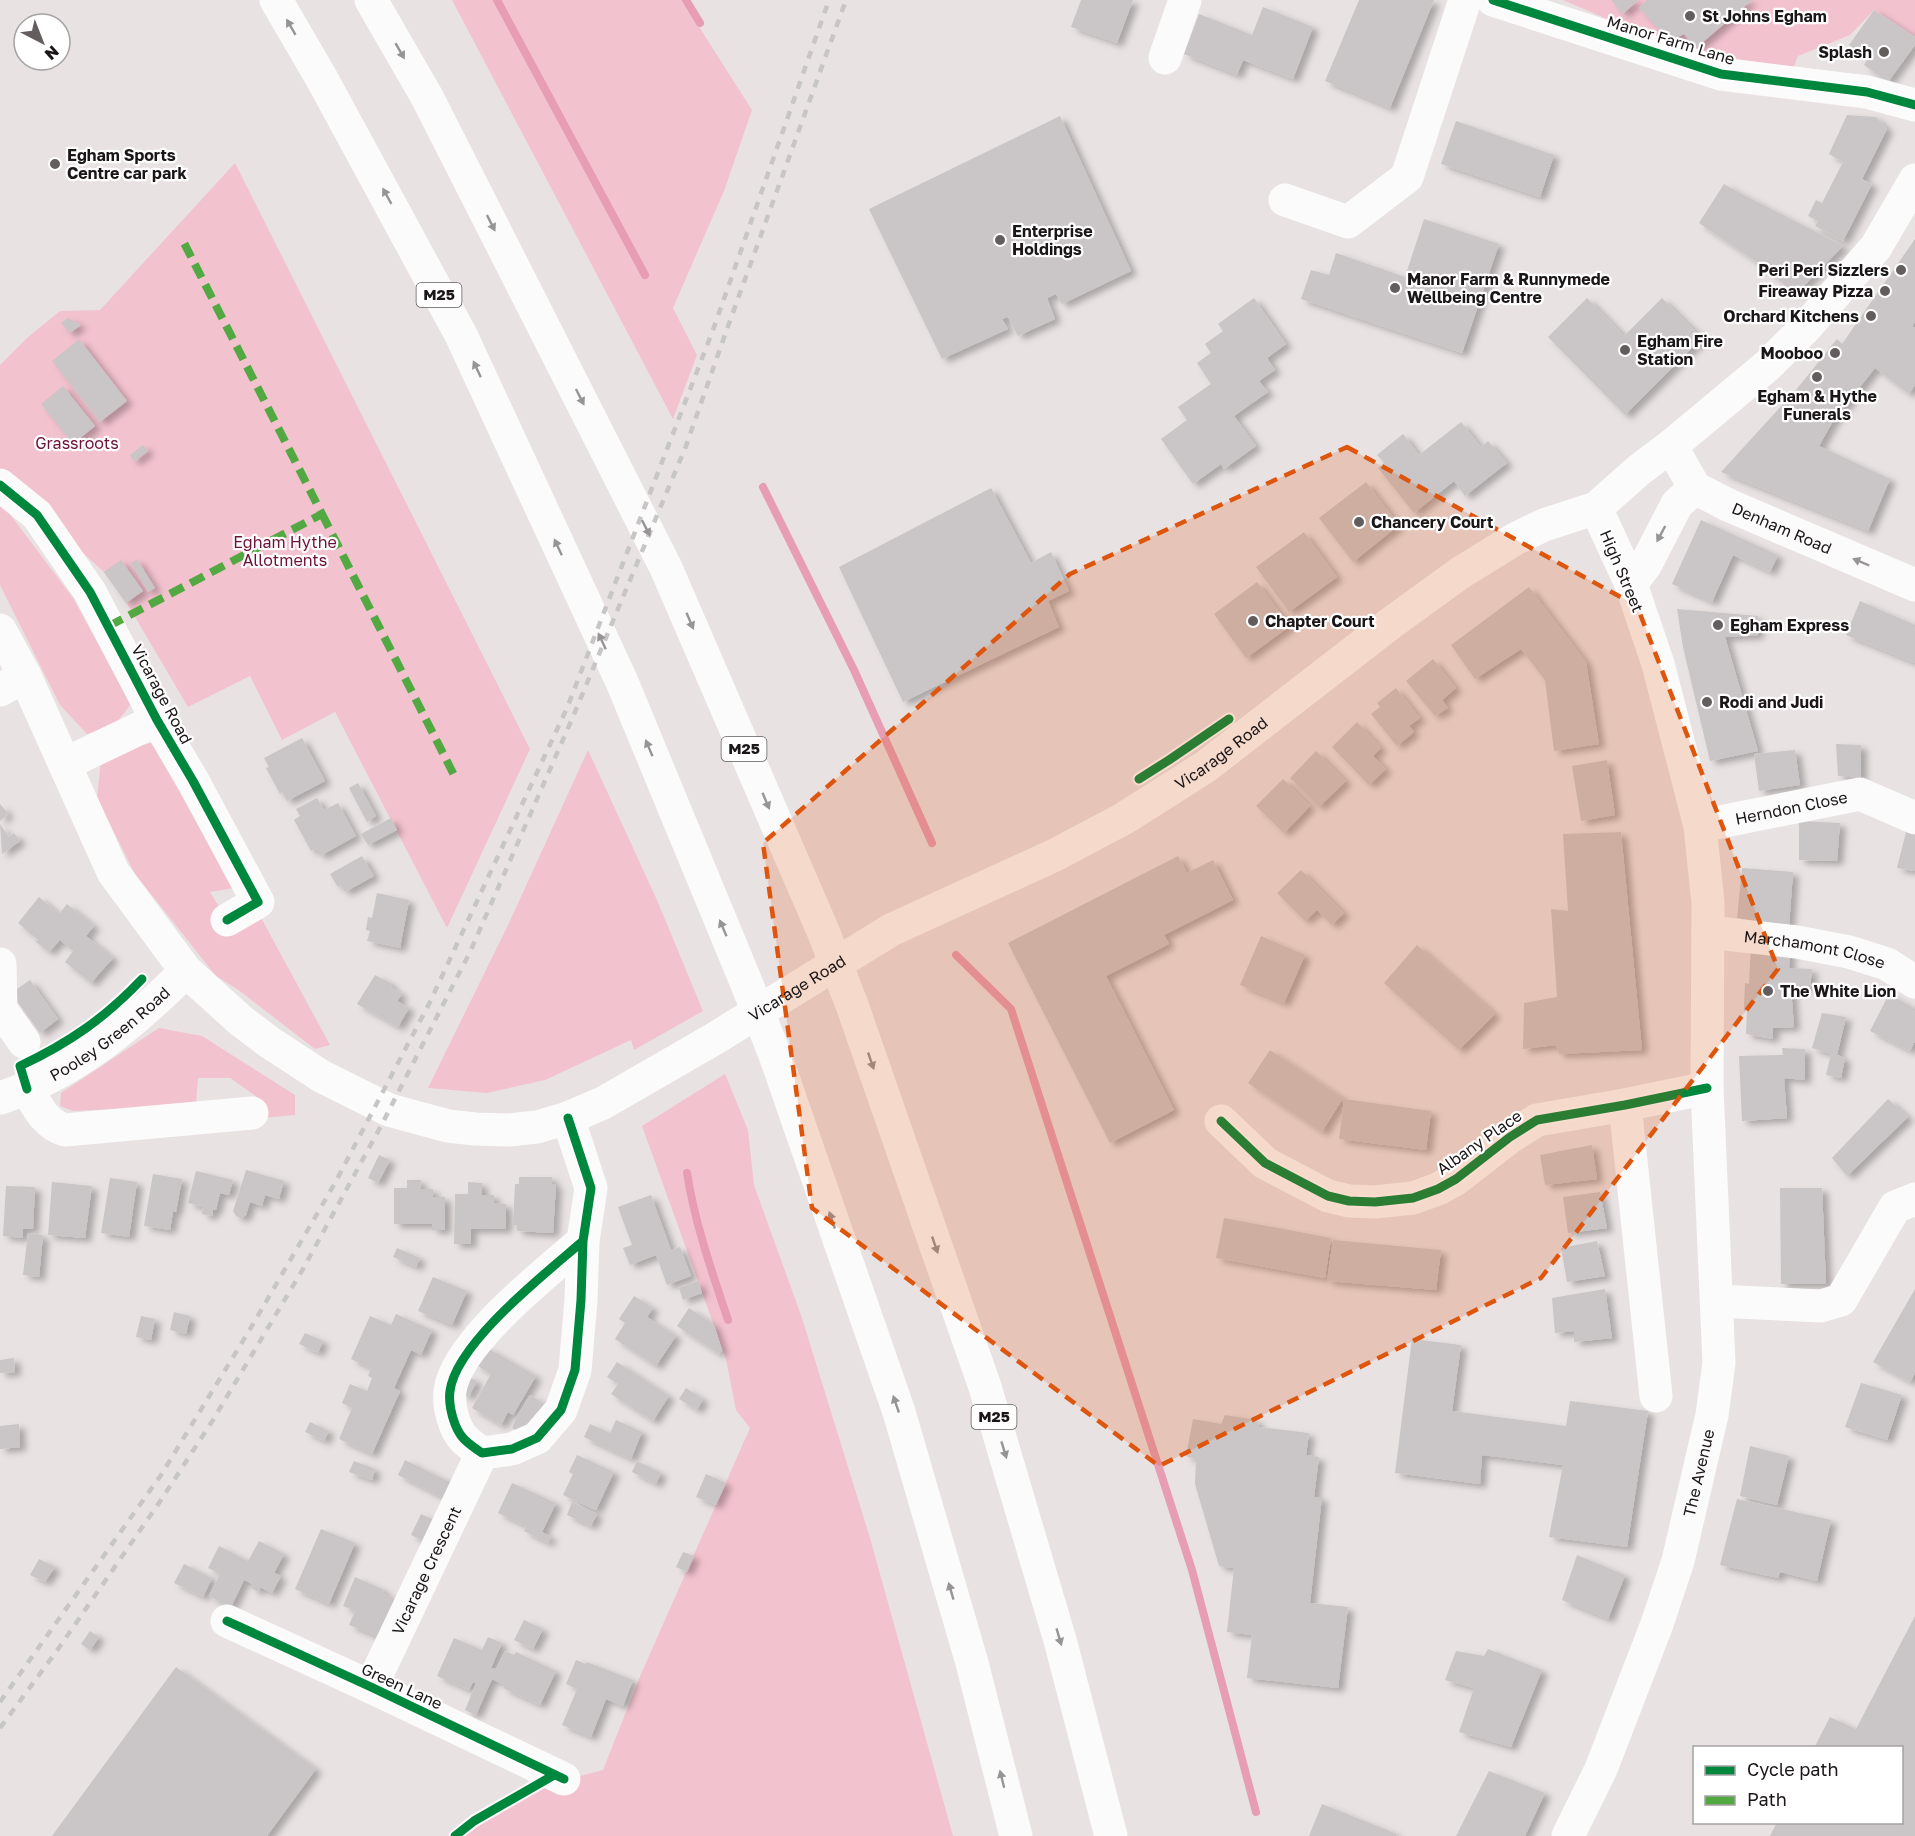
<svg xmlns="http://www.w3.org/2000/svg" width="1915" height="1836" viewBox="0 0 1915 1836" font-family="'Golos Text',sans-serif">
<defs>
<filter id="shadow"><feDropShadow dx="6" dy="4" stdDeviation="3" flood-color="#0004"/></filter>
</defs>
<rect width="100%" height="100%" fill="#e9e2e3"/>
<path fill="#f3c2cf" d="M452,0H682L752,110L724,191L673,308L697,355L673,419Z
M1563,0H1915V37L1874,10L1850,35L1798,56L1792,72L1669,46Z
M235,163L530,749L447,928L335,712L282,740L250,676L188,707L128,605L104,572L0,478V365L27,338L60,311L100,310Z
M0,504L6,509L73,598L131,704L114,726L87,734L60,705L0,585Z
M152,743L234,888L210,892L233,930L259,914L330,1045L315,1049L237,989L216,976L135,874L97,798L101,760L127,748Z
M588,750L657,900L703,1011L634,1050L631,1040L545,1080L487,1093L428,1088L509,923Z
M159,1028L202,1036L295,1095V1115L262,1118L257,1097L230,1078H198L196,1105L73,1111L60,1106L61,1093Z
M725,1074L748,1130L754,1185L802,1318L870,1538L953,1836H452L473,1814L580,1776L603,1770L641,1674L750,1428L736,1410L726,1359L642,1126Z"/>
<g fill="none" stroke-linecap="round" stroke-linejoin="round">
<path stroke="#e79db3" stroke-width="8" d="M497,0L645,275
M686,0L700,23
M763,487L854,670L932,843
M956,955L1011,1009L1192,1570L1256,1812
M687,1173C695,1224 712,1272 728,1320"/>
</g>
<path fill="#cac5c6" filter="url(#shadow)" d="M1081,0H1133L1117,43L1071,27Z
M1359,0H1434L1390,108L1325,81Z
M1611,0H1638L1623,14Z
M1647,0H1752L1696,48L1684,34L1670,41L1639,8Z
M1263,7L1313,27L1293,79L1243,60L1237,75L1184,54L1199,14L1252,35Z
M1874,10L1915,37V45L1888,82L1864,65L1868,59L1849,45Z
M1847,115L1876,117L1887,129L1862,179L1872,184L1843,241L1815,226L1818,221L1808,216L1816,200L1822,203L1843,162L1829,154Z
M1060,116L1131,271L1062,304L1056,294L1047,298L1055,319L1018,336L1008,317L1002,319L1008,329L942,359L869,209Z
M1456,121L1554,155L1540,197L1441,164Z
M1724,184L1736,191L1843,246L1796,294L1758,263L1699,223Z
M1424,219L1499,244L1462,353L1301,299L1311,270L1329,275L1336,253L1405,277Z
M1915,239V322L1912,326L1915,328V385L1909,394L1875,368L1833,421L1819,446L1890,479L1868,531L1721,472L1796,390L1837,339L1842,344Z
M1254,298L1286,344L1267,358L1275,370L1259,381L1268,392L1234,416L1256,446L1224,469L1221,464L1193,484L1161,439L1187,420L1178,407L1211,384L1197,363L1211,353L1205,344L1223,331L1218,324Z
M1587,298L1624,336L1662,298L1702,338L1625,415L1548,337Z
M68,318L81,325L70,333L61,323Z
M79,339L127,401L100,422L52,361Z
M63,386L95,426L73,444L41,404Z
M1461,422L1481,447L1488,441L1507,463L1465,496L1454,481L1414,513L1378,468L1384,463L1377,455L1403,434L1419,455Z
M143,445L148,451L134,462L130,455Z
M1366,482L1399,525L1353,562L1319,518Z
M991,488L1031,563L1051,552L1069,591L1048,601L1059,627L903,702L839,567Z
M1701,520L1778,555L1770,572L1733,555L1712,602L1672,584Z
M1304,532L1337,577L1289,612L1256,567Z
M137,559L155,588L148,592L131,563Z
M121,560L143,591L126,603L104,572Z
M1257,582L1290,626L1246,658L1214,614Z
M1529,587L1586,662L1599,744L1554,751L1545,680L1521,649L1475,679L1451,645Z
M1860,601L1915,625V663L1846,635Z
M1677,609L1758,616V635L1725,637L1758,751L1710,761L1683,647Z
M1433,659L1456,688L1442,700L1448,708L1435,716L1406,681Z
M1396,688L1420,718L1409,726L1414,732L1397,746L1371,714L1380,707L1377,703Z
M1357,722L1381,748L1373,756L1386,769L1369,785L1332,747Z
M302,738L325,781L287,801L282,792L280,794L266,768L269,767L264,758Z
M1836,744L1861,745V778L1838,776Z
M1795,750L1800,785L1759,791L1754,754Z
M1316,751L1346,781L1319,807L1290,778Z
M1607,760L1615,815L1581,821L1572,766Z
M1283,779L1310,806L1284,833L1256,806Z
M358,783L376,816L367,822L349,788Z
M317,798L324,810L338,803L356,836L320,856L316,848L311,851L294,820L300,816L296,809Z
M0,804L7,812L6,816L0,821Z
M391,818L397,830L368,845L361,834Z
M1799,821L1840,823L1837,861L1799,860Z
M0,824L9,837L14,833L20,841L2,854Z
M1907,828L1915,830V871L1897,868Z
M1621,832L1642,1050L1559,1054L1556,1045L1523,1049L1524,1003L1557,997L1551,909L1568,911L1563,834Z
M362,856L374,876L345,892L341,885L338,887L330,874Z
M1178,856L1187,873L1213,860L1233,900L1164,935L1169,944L1106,976L1174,1110L1110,1143L1008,943Z
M1742,868L1793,872L1789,926L1737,918Z
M1301,870L1344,913L1332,925L1317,910L1305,921L1277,893Z
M377,893L409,900L400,948L367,941L370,931L366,930L368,917L372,918Z
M39,897L59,914L67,904L94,926L86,936L113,958L91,983L65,962L73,951L60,940L49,952L36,942L38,940L18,923Z
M1261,936L1305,955L1284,1003L1240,985Z
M1751,943L1790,951L1789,968L1812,969L1810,988L1791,987L1794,1027L1773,1028V1039L1746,1034L1747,1010L1744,1011V1005L1745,983L1749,984Z
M1417,945L1495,1014L1459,1050L1384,983Z
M375,975L392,984L391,987L402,994L397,1001L409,1008L398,1027L357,1004Z
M30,980L58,1019L40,1033L11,993Z
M1889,994L1915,1009V1041L1910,1051L1870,1031Z
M1822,1013L1846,1017L1837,1055L1845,1058L1841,1078L1826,1075L1831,1054L1812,1048Z
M1782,1048L1805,1049V1080L1784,1078L1787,1118L1742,1121L1739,1056L1783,1055Z
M1270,1050L1343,1098L1322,1132L1248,1083Z
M1344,1099L1431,1111L1426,1150L1339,1139Z
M1888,1099L1908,1117L1847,1176L1832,1158Z
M1592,1145L1597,1179L1545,1185L1540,1155Z
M379,1155L390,1160L378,1183L368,1178Z
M246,1170L284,1181L279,1199L265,1195L262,1206L250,1202L246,1215L241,1218L236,1216L233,1211Z
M196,1171L233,1180L229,1195L220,1193L216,1210H213L212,1216L202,1214L203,1207L188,1203Z
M153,1174L182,1179L176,1212H173L170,1230L144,1226Z
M519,1177H552V1184H556L553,1233L517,1231V1225H513L515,1184H519Z
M110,1178L137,1182L129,1237L101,1233Z
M407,1180H421L420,1189H433V1197H445V1230H432V1224H394V1188H407Z
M52,1182L92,1186L85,1238L48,1235Z
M468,1182L482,1183V1195H494V1203L506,1204V1229H471V1244H454L455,1194H468Z
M6,1186L35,1187L33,1229H23V1238L3,1236Z
M1780,1188H1822L1826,1284H1781Z
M1600,1192L1607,1228L1568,1233L1563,1197Z
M651,1195L671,1250L680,1247L691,1276L667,1285L656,1255L630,1265L623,1248L632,1245L618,1207Z
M1224,1218L1331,1238L1325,1278L1216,1258Z
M28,1233L43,1235L39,1277L23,1275Z
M1333,1240L1441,1250L1436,1290L1327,1281Z
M1597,1241L1605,1276L1567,1282L1561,1248Z
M397,1248L420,1258L416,1267L393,1257Z
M433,1277L467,1291L452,1325L418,1311Z
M698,1281L702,1293L683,1300L679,1288Z
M1605,1289L1612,1338L1574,1342V1331L1555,1333L1552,1298Z
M1915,1289V1373L1910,1382L1873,1362Z
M634,1296L653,1308L647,1317L676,1336L656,1366L615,1339L625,1323L619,1319Z
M689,1308L714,1325L722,1350L719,1354L677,1326Z
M174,1312L190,1316L186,1334L170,1330Z
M396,1314L432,1330L421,1355L411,1350L394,1388L400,1391L372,1454L339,1439L352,1408L342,1403L350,1384L367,1391L372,1378L368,1376L371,1368L351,1359L370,1316L391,1325Z
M141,1316L155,1319L151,1340L136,1337Z
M305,1333L323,1341L318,1353L299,1344Z
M1412,1339L1461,1345L1452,1411L1566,1426L1570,1401L1648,1411L1627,1547L1549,1537L1563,1465L1482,1455L1480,1484L1395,1473Z
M486,1347L536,1376L513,1415L508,1412L501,1425L472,1408L491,1374L475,1364Z
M14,1358L15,1372L0,1373V1360Z
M617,1362L669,1396L653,1421L611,1394L618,1384L607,1377Z
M467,1376L477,1381L468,1397L461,1393Z
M1861,1383L1902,1395L1887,1440L1845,1427Z
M686,1388L703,1399L697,1410L679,1399Z
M530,1395L547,1406L524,1435L512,1428L517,1416Z
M1225,1415L1257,1420L1259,1427L1309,1433L1306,1455L1319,1457L1314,1497H1322L1310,1603L1348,1607L1338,1688L1247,1678L1252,1635L1227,1632L1234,1568L1219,1566L1195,1484L1196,1460L1186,1456L1193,1419L1221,1424Z
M616,1420L642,1432L631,1459L584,1437L590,1424L610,1433Z
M310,1422L329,1431L324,1441L305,1432Z
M19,1424L20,1447L0,1449V1426Z
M1750,1446L1789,1456L1777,1505L1740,1496Z
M577,1455L614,1472L596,1510L563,1495L573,1474L569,1472Z
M405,1460L452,1483L444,1498L398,1475Z
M354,1461L375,1469L372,1480L349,1472Z
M637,1461L661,1473L656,1484L632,1472Z
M706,1474L726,1483L716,1505L696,1497Z
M512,1483L556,1503L542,1532L551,1537L548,1543L524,1531L526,1526L498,1513Z
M1737,1499L1831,1520L1817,1581L1780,1572L1778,1578L1720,1565Z
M572,1502L597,1514L591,1526L567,1515Z
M421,1514L434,1520L424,1541L411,1535Z
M321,1529L355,1543L329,1604L295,1589Z
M259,1541L284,1554L274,1573L281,1576L272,1593L260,1587L258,1592L251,1588L253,1584L244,1580L231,1607L209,1596L220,1574L208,1568L219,1546L248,1561Z
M683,1552L694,1556L687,1572L676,1567Z
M1577,1555L1625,1575L1608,1619L1562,1600Z
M39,1559L55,1567L45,1582L30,1575Z
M184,1564L212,1578L203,1597L174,1583Z
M355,1577L384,1590L383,1593L395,1599L379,1637L349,1625L355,1611L343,1606Z
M1915,1616V1836H1770L1777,1822H1902V1748H1814L1830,1717L1856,1729Z
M524,1620L543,1629L533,1649L514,1640Z
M90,1631L99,1637L90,1650L81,1644Z
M488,1637L502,1643L491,1668L496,1669L505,1651L514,1655L516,1652L556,1671L540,1705L503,1688L505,1685L492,1679L476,1715L465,1710L476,1683L473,1682L469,1690L437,1676L454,1638L482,1650Z
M1488,1649L1542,1670L1511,1747L1459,1732L1474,1688L1445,1680L1456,1651L1484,1656Z
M576,1660L586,1664L587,1662L633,1680L623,1706L606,1699L591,1737L562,1725L577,1689L566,1684Z
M176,1667L316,1769L267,1836H52Z
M1489,1771L1545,1793L1525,1836H1456Z
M1322,1804L1397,1834L1396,1836H1309Z"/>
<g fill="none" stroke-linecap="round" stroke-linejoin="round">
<g stroke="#fcfbfb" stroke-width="33">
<path d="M1493,0L1721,74L1867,92L1915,105"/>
<path d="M1165,58L1185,0"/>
<path d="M1285,200L1348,222L1407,177L1465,0"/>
<path id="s1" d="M1671,446L1695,488L1728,505L1915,585"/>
<path d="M0,485L37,515L90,592L157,720L193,781L258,902L227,920"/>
<path d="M1631,584L1646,564L1677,504L1695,488"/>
<path d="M0,690L25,676"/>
<path d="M65,764L157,720"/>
<path id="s2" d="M1700,826L1860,794L1915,818"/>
<path id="s3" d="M1708,932L1797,942L1849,952L1887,964L1915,982"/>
<path d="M0,964L1,1009L24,1042"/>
<path d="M27,1089C37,1106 45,1124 65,1130L252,1113"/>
<path id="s4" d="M0,1098C73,1074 132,1025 186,971"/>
<path d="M1625,1105L1656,1396"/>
<path d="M568,1118L591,1188L583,1241L581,1300L575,1370L561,1410L537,1438L512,1449L482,1453C476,1449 469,1444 464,1439C454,1429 448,1405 450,1391C456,1343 546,1273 583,1241"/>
<path d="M1221,1121L1265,1163L1328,1196L1349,1201L1375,1202L1413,1198L1438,1189L1456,1179L1510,1137L1537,1120L1625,1105L1707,1088"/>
<path d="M1717,1301L1821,1306L1841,1300L1895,1207L1915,1199"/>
<path d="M227,1621L371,1687L564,1779"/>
<path id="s5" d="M371,1687L482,1453"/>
</g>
<g stroke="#fcfbfb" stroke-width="33">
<path id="s6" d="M0,630L25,676L113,872L186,971L240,1020L269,1042L321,1076L389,1110L448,1126L475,1129L508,1130L537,1127L568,1118L603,1103L714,1039L891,930L1055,855L1123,819L1205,767L1391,623L1460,573L1515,539L1544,525L1596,508L1639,470L1671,446L1767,366L1808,325L1876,247L1915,180"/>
<path id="s7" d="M1568,1836L1601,1769L1657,1624L1678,1561L1712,1415L1719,1363L1707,1088L1708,903L1700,826L1658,664L1631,584L1596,508"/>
</g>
<path stroke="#fcfbfb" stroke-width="33" d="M276,0L322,79L461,335L622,682L746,982L775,1055L899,1412L972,1663L1016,1836
M371,0L427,97L666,568L823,931L852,1005L985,1387L1060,1640L1111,1836"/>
<path stroke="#c7c5c5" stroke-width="4.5" stroke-dasharray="8 8" stroke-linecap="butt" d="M0,1702L161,1475L249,1331L335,1183L430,1002L567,708L713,330L829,0
M0,1728L56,1652L161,1500L213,1420L303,1269L381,1126L470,952L572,719L686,446L727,329L846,0"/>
<path stroke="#52a942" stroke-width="8" stroke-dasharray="15 8" stroke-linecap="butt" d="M322,514L456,779
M109,626L322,514L183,241"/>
<g stroke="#fff" stroke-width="13">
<path id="cycleway" d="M1493,0L1721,74L1867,92L1915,105
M0,485L37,515L90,592L157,720L193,781L258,902L227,920
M1139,779L1169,760L1229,719
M27,1089L20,1066C69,1043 105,1018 142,979
M568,1118L591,1188L583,1241L581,1300L575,1370L561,1410L537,1438L512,1449L482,1453C476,1449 469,1444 464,1439C454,1429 448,1405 450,1391C456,1343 546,1273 583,1241
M1221,1121L1265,1163L1328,1196L1349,1201L1375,1202L1413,1198L1438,1189L1456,1179L1510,1137L1537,1120L1625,1105L1707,1088
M227,1621L371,1687L564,1779
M455,1836L474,1821L554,1775"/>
</g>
<use href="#cycleway" stroke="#00873e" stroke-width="9"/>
</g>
<defs><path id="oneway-solid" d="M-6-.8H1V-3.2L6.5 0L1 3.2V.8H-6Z" transform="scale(1.5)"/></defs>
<g fill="#979494">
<use href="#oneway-solid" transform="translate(291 27) rotate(-120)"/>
<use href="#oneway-solid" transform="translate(400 51) rotate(60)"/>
<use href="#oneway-solid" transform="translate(387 196) rotate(-119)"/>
<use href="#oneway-solid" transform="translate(491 223) rotate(63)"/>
<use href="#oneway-solid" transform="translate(477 369) rotate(-115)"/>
<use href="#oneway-solid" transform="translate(580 397) rotate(63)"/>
<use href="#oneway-solid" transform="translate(646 528) rotate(63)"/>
<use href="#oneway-solid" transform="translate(1661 534) rotate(118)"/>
<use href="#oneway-solid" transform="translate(558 547) rotate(-115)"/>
<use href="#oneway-solid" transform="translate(1861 562) rotate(-157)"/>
<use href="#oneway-solid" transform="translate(690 621) rotate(67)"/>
<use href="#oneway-solid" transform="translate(602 641) rotate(-115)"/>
<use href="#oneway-solid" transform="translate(649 748) rotate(-113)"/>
<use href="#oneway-solid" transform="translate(766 801) rotate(67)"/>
<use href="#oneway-solid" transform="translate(723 928) rotate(-113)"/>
<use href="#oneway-solid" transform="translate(871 1061) rotate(71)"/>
<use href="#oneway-solid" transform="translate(832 1220) rotate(-109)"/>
<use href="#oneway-solid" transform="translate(935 1245) rotate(71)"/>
<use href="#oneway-solid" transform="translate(896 1404) rotate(-109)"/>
<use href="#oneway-solid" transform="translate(1004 1450) rotate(73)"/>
<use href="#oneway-solid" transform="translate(951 1591) rotate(-106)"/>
<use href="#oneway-solid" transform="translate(1059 1637) rotate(74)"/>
<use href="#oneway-solid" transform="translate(1002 1779) rotate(-104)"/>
</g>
<path fill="#de560d" fill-opacity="0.2" stroke="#de560d" stroke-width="4.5" stroke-dasharray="12 8" stroke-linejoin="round" d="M1347,447L1637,606L1778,969L1541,1278L1159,1466L812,1208L763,843L1070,574Z"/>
<g fill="#635d5e" stroke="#fff" stroke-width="2">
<circle cx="1690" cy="16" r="6"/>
<circle cx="1884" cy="52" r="6"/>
<circle cx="55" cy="164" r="6"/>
<circle cx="1000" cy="240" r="6"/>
<circle cx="1901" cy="270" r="6"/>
<circle cx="1395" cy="288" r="6"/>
<circle cx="1885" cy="291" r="6"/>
<circle cx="1871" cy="316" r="6"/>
<circle cx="1625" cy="350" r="6"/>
<circle cx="1835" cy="353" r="6"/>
<circle cx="1817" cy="377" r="6"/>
<circle cx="1359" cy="522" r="6"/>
<circle cx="1253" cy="621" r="6"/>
<circle cx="1718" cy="625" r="6"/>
<circle cx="1707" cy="702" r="6"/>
<circle cx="1768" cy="991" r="6"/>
</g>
<g text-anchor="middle" stroke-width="4.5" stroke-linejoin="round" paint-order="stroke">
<g fill="#fff" stroke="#5f5c5d" stroke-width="1.5">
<rect x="416.5" y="283" width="45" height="24" rx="4.5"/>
<rect x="721.5" y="737" width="45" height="24" rx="4.5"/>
<rect x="971.5" y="1405" width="45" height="24" rx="4.5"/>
</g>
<g font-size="15" font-weight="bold" fill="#1b1617">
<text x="439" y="300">M25</text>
<text x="744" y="754">M25</text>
<text x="994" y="1422">M25</text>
</g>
<g font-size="16" font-weight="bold" fill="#1b1617" stroke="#fff" text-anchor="start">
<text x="1702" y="22">St Johns Egham</text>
<text x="1872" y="58" text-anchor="end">Splash</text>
<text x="67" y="161">Egham Sports<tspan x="67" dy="18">Centre car park</tspan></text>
<text x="1012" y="237">Enterprise<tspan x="1012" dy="18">Holdings</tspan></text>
<text x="1889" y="276" text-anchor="end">Peri Peri Sizzlers</text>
<text x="1407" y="285">Manor Farm &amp; Runnymede<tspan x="1407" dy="18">Wellbeing Centre</tspan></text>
<text x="1873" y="297" text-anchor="end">Fireaway Pizza</text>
<text x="1859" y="322" text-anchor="end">Orchard Kitchens</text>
<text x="1637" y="347">Egham Fire<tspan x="1637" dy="18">Station</tspan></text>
<text x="1823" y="359" text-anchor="end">Mooboo</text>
<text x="1817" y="402" text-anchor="middle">Egham &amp; Hythe<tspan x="1817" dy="18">Funerals</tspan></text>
<text x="1371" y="528">Chancery Court</text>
<text x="1265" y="627">Chapter Court</text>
<text x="1730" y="631">Egham Express</text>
<text x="1719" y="708">Rodi and Judi</text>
<text x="1780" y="997">The White Lion</text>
</g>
<g font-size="16" fill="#1b1617" stroke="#fff">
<text transform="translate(1671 40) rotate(17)" y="6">Manor Farm Lane</text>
<text dy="6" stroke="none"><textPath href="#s1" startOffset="144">Denham Road</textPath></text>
<text transform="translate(1622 571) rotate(67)" y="6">High Street</text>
<text transform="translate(162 694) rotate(62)" y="6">Vicarage Road</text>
<text dy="6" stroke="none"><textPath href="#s6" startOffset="1570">Vicarage Road</textPath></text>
<text dy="6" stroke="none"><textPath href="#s2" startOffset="93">Herndon Close</textPath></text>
<text dy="6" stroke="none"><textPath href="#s3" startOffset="108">Marchamont Close</textPath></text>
<text dy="6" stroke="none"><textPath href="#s6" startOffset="1084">Vicarage Road</textPath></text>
<text dy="6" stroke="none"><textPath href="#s4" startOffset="128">Pooley Green Road</textPath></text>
<text transform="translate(1479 1142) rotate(-35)" y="6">Albany Place</text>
<text dy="6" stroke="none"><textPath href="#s7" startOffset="387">The Avenue</textPath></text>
<text dy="6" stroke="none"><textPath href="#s5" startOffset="129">Vicarage Crescent</textPath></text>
<text transform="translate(402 1686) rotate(25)" y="6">Green Lane</text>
</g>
<g font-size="16" fill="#6d1238" stroke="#fff">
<text x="77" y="449">Grassroots</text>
<text x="285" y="548">Egham Hythe<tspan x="285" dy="18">Allotments</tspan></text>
</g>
</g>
<rect x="1693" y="1746" width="210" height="78" fill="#ffffff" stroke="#a4a2a2" stroke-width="1.5"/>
<rect x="1705" y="1766" width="30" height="9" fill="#00873e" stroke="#a4a2a2" stroke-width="1.5"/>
<text x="1747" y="1776" font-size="18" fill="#1b1617">Cycle path</text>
<rect x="1705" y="1796" width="30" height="9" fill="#52a942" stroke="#a4a2a2" stroke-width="1.5"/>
<text x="1747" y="1806" font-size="18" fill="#1b1617">Path</text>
<g transform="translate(42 42) rotate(138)"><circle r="28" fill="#ffffff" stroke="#a4a2a2" stroke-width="1.5"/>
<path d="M0-4.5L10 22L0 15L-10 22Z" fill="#635d5e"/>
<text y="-9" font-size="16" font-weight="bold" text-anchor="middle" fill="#1b1617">N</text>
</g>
</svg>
